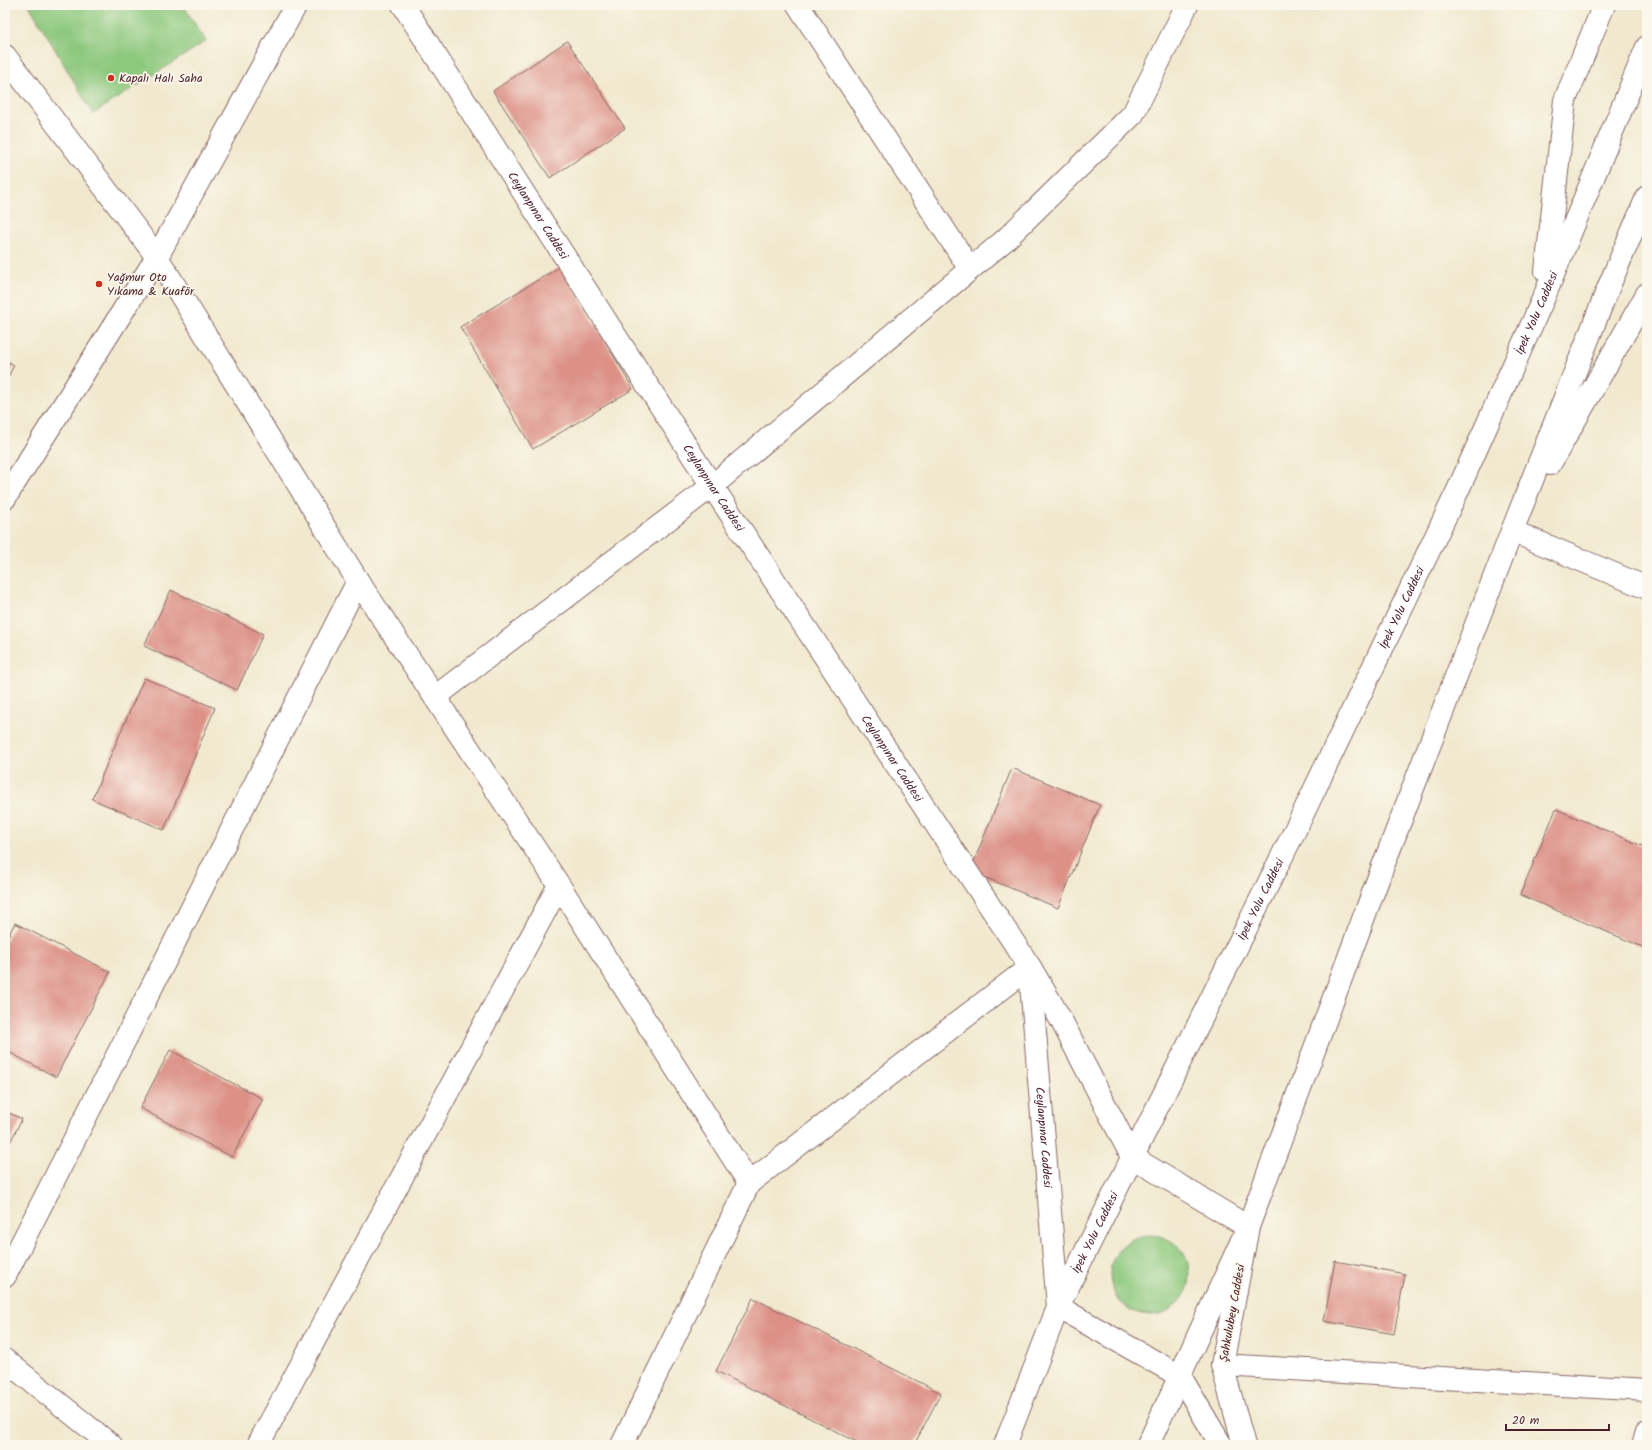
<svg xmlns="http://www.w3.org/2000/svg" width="1652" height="1450" viewBox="0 0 1652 1450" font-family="Kalam,sans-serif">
<rect width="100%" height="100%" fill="#fbf7ec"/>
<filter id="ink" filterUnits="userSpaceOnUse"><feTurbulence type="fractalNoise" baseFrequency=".025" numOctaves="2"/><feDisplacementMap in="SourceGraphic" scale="8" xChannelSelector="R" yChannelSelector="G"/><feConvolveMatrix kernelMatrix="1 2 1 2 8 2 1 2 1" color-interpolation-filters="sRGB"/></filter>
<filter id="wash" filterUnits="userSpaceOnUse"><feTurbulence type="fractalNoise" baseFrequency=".012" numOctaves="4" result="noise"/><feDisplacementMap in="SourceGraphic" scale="16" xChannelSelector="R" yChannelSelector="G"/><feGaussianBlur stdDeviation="0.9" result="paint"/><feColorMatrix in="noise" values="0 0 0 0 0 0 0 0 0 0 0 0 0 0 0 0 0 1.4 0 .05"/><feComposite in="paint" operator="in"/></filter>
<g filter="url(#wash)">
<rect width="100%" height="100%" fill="#f1e9cf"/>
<path fill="#8cc87d" stroke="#6b7454" d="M29,5H183L206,41L93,114Z
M1110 1275a40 40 0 1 1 80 0a40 40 0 1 1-80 0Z"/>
<g id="blocks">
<path fill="#dc9086" d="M567,41L625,128L550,178L493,91Z
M561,266L633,389L533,449L460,327Z
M5,360L14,365L5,383Z
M171,590L263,634L237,690L144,646Z
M144,678L215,708L164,830L92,799Z
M1012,768L1100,805L1058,908L970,871Z
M1556,809L1647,848V944L1645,948L1520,895Z
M15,923L110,972L56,1077L5,1050V942Z
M170,1050L263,1099L232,1157L140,1108Z
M5,1111L22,1119L5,1152Z
M1335,1261L1405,1274L1394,1334L1324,1321Z
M753,1298L941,1393L914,1445H863L716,1371Z"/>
</g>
</g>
<g filter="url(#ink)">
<use href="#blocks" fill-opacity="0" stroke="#846664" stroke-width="1"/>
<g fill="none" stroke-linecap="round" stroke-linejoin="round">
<g stroke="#846664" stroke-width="24">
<path id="street" d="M798,5L970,269
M5,56L157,257L358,581L559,885L749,1183
M1512,531L1647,588
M435,697L712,486L1005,240L1133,114L1187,5
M5,1276L358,581
M5,1360L111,1445
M1222,1365L1647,1390
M258,1445L559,885
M622,1445L749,1183L1030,967
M1643,1445L1647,1431"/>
</g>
<g stroke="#846664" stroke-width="24">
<g id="secondary">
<path id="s1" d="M403,5L712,486L1030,967L1060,1018L1132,1157L1248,1227L1222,1365L1244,1445"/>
<path d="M5,498L157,257L296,5"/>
<path id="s2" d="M1030,972L1058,1307L1180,1376L1221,1445"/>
</g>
</g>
<g stroke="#846664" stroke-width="24">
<g id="highway">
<path d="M1546,271L1565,100L1604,5"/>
<path d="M1550,464L1647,294"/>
<path id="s3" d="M1005,1445L1058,1307L1298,824L1458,490L1544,297L1647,47"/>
<path d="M1148,1445L1248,1227L1383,866L1512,531L1609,286L1647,197"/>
</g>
</g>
<use href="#street" stroke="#fff" stroke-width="22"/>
<use href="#secondary" stroke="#fff" stroke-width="22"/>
<use href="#highway" stroke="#fff" stroke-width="22"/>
</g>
</g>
<g fill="#c8321e" stroke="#fbf7ec" stroke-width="1.5">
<circle cx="111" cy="78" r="4"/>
<circle cx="99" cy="284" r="4"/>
</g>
<g text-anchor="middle" stroke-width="3.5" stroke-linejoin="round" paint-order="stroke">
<g font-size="12" fill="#4a1f2b" stroke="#fbf7ec" text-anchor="start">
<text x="119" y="82">Kapalı Halı Saha</text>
<text x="107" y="281">Yağmur Oto<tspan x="107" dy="14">Yıkama &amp; Kuaför</tspan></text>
</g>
<g font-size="12" fill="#4a1f2b" stroke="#fbf7ec">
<text dy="4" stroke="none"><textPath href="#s1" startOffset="250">Ceylanpınar Caddesi</textPath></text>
<text dy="4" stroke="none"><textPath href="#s3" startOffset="1251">İpek Yolu Caddesi</textPath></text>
<text dy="4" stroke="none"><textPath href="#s1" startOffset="574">Ceylanpınar Caddesi</textPath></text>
<text dy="4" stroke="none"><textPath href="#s3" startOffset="927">İpek Yolu Caddesi</textPath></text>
<text dy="4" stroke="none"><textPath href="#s1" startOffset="898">Ceylanpınar Caddesi</textPath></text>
<text dy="4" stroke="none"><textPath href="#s3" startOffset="603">İpek Yolu Caddesi</textPath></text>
<text dy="4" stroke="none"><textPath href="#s2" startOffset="166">Ceylanpınar Caddesi</textPath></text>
<text dy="4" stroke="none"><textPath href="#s3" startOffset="231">İpek Yolu Caddesi</textPath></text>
<text transform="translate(1232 1313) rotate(-80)" y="4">Şahkulubey Caddesi</text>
</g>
</g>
<rect width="1652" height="1450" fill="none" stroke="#fbf7ec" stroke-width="20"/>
<path d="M1506 1424v6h103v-6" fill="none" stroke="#4a1f2b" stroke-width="2"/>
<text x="1512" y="1424" font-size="12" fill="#4a1f2b" stroke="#fbf7ec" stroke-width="3" paint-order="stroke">20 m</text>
</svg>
